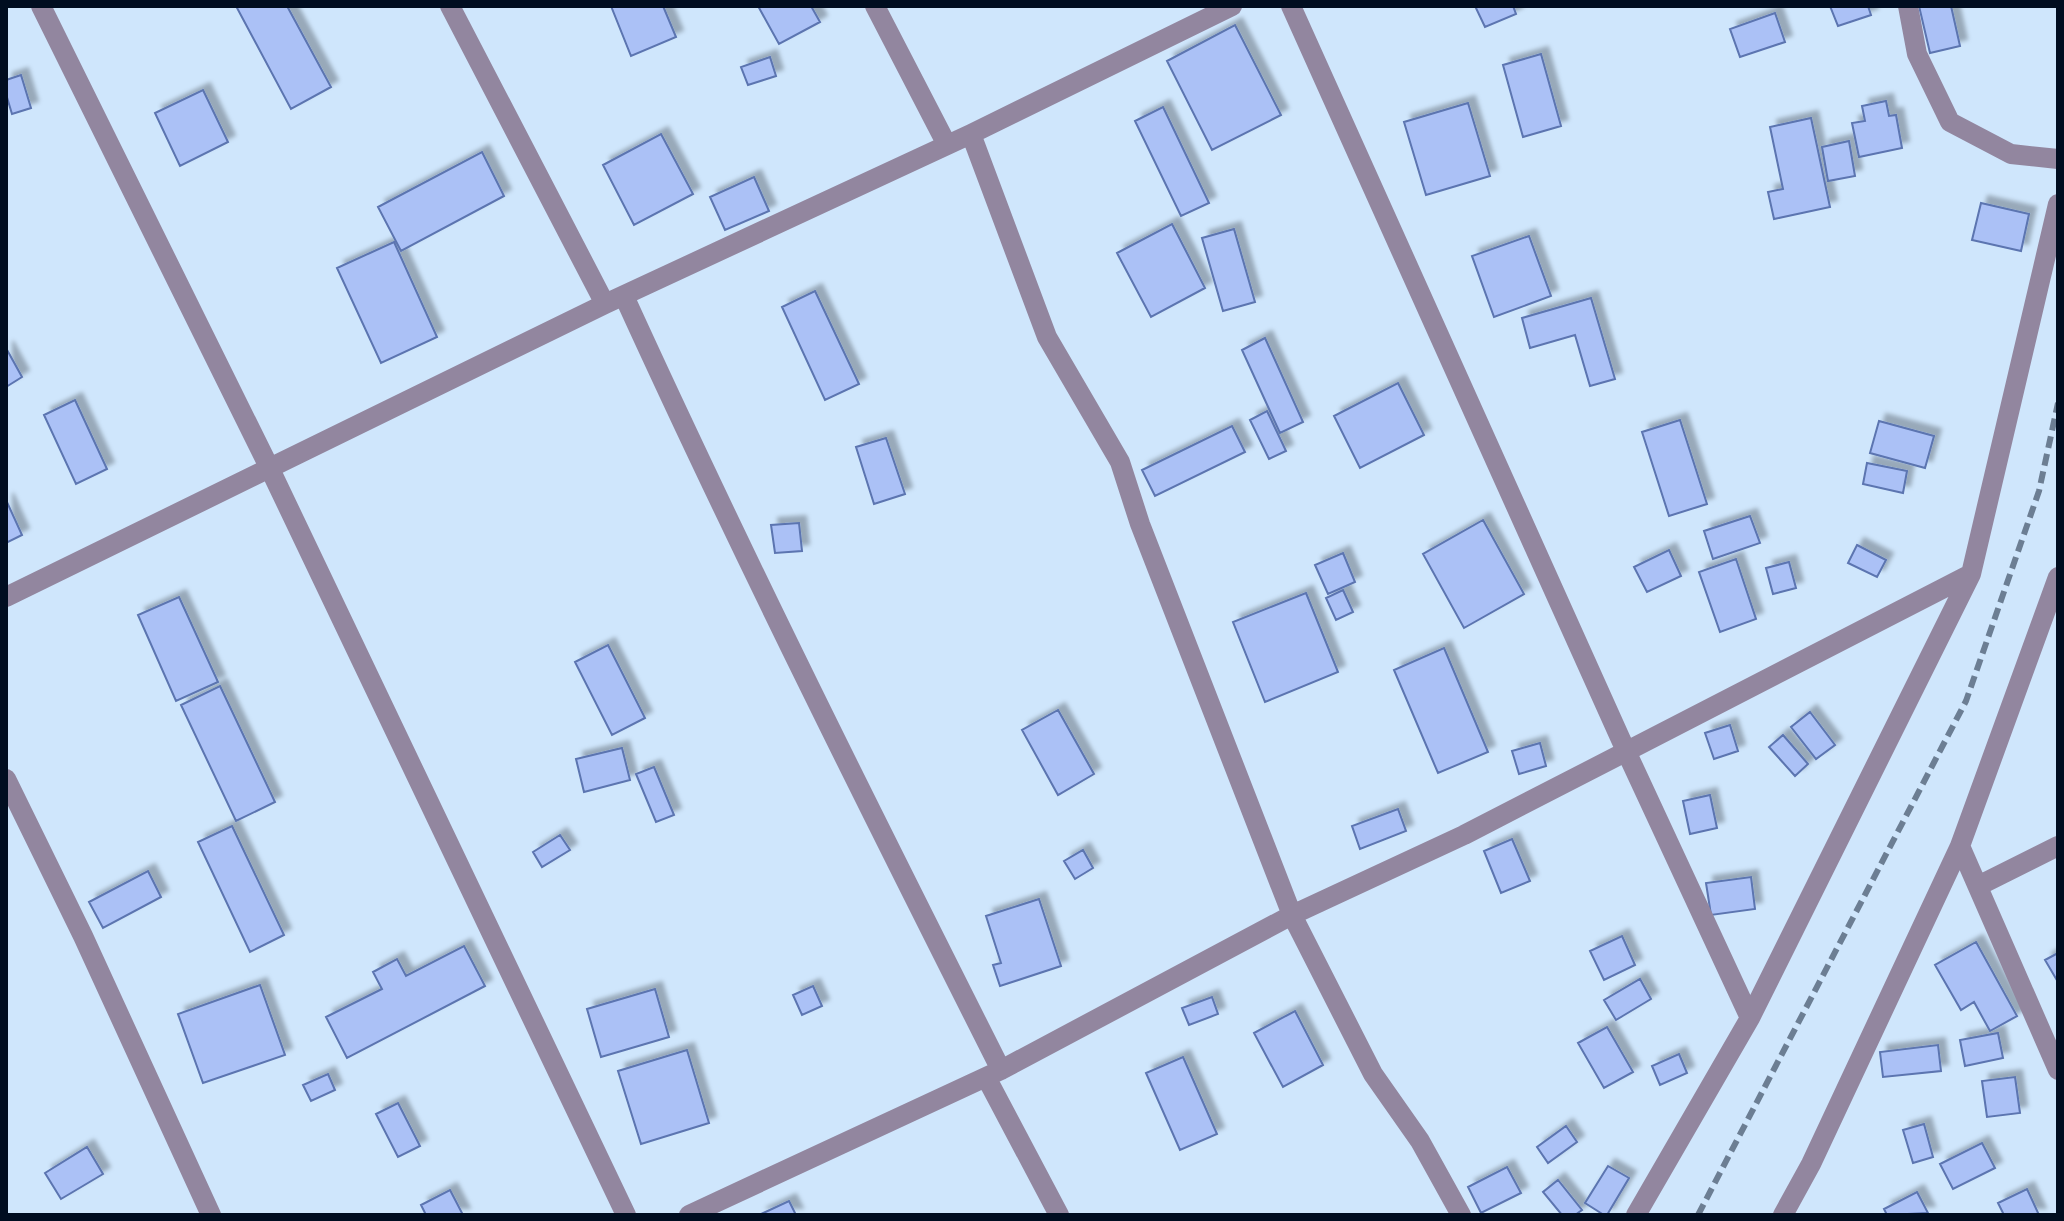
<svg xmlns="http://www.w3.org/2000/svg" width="2064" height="1221" viewBox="0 0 2064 1221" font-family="'Exo 2',sans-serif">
<defs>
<filter id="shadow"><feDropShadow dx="7" dy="-7" stdDeviation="2" flood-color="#0004"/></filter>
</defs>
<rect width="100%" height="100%" fill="#cfe6fc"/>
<path fill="#abc1f6" stroke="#5b74b0" stroke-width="2" filter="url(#shadow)" d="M236,6H287L331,87L291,109Z
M611,6H663L676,37L631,56Z
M758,6H811L820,22L779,44Z
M1475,6H1513L1516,14L1485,27Z
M1830,6H1868L1871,15L1838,26Z
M1919,6H1951L1960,46L1930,53Z
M1775,13L1785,42L1740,57L1730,29Z
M1235,25L1281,115L1212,150L1167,61Z
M1541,54L1561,126L1523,137L1503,65Z
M770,57L776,76L748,85L741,67Z
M21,75L31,108L12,114L6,94V80Z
M203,90L228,142L180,166L155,113Z
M1886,101L1889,116L1896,115L1902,148L1859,157L1852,123L1865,121L1862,106Z
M1468,103L1490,176L1426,195L1404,122Z
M1163,107L1209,203L1181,216L1135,121Z
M1811,118L1830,207L1774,219L1768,192L1783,189L1770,127Z
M661,134L693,194L634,225L603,165Z
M1849,141L1855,176L1828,181L1822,147Z
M482,152L504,196L401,251L378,207Z
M754,177L769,211L725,230L710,197Z
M1981,203L2029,214L2021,251L1972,240Z
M1172,224L1205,288L1151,317L1117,253Z
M1234,229L1255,302L1223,311L1202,238Z
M1529,236L1551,296L1494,317L1472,256Z
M394,242L437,337L381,363L337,268Z
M815,291L859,384L825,400L782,307Z
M1591,298L1615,379L1590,386L1575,335L1530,348L1522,318Z
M1265,338L1303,422L1280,433L1242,350Z
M6,348L22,377L6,387Z
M1398,383L1424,435L1360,468L1334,416Z
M75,400L107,469L76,484L44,415Z
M1267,411L1286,451L1269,459L1250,420Z
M1680,420L1707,504L1669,516L1642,432Z
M1879,421L1934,436L1925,468L1870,453Z
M1232,426L1245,452L1155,496L1142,470Z
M886,438L905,494L874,504L856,447Z
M1867,463L1907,471L1903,493L1863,484Z
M6,500L22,535L6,543Z
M1750,516L1760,543L1713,559L1704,531Z
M1483,520L1524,594L1464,628L1423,554Z
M799,523L802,551L775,553L771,525Z
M1857,545L1886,560L1877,577L1848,563Z
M1669,550L1681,576L1647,592L1634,567Z
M1343,553L1355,582L1328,594L1315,565Z
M1736,559L1756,619L1720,632L1699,572Z
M1789,562L1796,588L1773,594L1766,568Z
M1343,590L1353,612L1336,620L1326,598Z
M1306,593L1338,672L1265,702L1233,622Z
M179,597L218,682L176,701L138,615Z
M608,645L645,718L612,735L575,662Z
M1444,648L1488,752L1438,773L1394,670Z
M220,686L275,802L236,821L181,705Z
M1058,710L1094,774L1058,795L1022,730Z
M1810,712L1835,745L1816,759L1791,727Z
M1730,725L1738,751L1714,759L1705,733Z
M1783,735L1808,764L1795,776L1769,747Z
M1540,743L1546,766L1519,774L1512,751Z
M622,748L630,780L584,792L576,759Z
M654,767L674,815L656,822L636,774Z
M1710,795L1717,828L1690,834L1683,801Z
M1398,809L1406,831L1360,849L1352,826Z
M232,826L284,935L250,952L198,842Z
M560,835L570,850L542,867L533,852Z
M1512,839L1530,881L1501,893L1484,851Z
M1083,850L1093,868L1075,879L1064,861Z
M148,871L161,897L103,928L89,902Z
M1751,877L1755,909L1711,915L1706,883Z
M1039,899L1061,966L1000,986L993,965L1001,963L986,916Z
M1622,936L1635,965L1604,980L1590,951Z
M1976,942L2017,1016L1990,1031L1974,1002L1961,1010L1935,965Z
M464,946L485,986L347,1058L326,1017L382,989L373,972L397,959L406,976Z
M2058,953V982L2045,960Z
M1640,979L1651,999L1616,1020L1604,1000Z
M260,985L285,1055L203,1083L178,1014Z
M813,986L822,1006L802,1015L793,995Z
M655,989L669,1037L601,1057L587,1009Z
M1212,997L1218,1014L1189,1025L1182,1008Z
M1295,1011L1323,1065L1283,1087L1254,1033Z
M1607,1027L1633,1072L1604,1088L1578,1043Z
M1998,1033L2003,1058L1965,1066L1960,1040Z
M1938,1045L1941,1071L1883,1077L1880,1052Z
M687,1050L709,1123L641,1144L618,1071Z
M1679,1054L1687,1073L1660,1085L1652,1066Z
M1183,1057L1217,1134L1180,1150L1146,1073Z
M328,1074L335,1090L311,1101L303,1085Z
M2015,1077L2020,1113L1987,1117L1982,1081Z
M398,1103L420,1146L398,1157L376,1114Z
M1924,1124L1933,1157L1913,1163L1903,1130Z
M1566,1126L1577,1142L1548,1163L1537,1147Z
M1982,1143L1995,1168L1953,1189L1940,1164Z
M87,1147L103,1174L61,1199L45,1173Z
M1608,1166L1629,1178L1607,1215H1604L1585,1203Z
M1507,1167L1521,1193L1481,1213L1468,1187Z
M1558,1180L1582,1210L1575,1215H1562L1543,1192Z
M2027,1189L2039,1215H2004L1998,1203Z
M450,1190L463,1215H426L421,1205Z
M1917,1192L1928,1213L1887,1215L1884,1209Z
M789,1201L796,1215H759Z"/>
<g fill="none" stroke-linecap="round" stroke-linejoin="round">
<path stroke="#92869f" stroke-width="20" d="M41,6L269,467L626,1215
M450,6L605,304
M875,6L947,145
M1291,6L1626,751L1750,1018
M1908,6L1917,54L1950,122L2011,154L2058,159
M971,134L1047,337L1120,462L1140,524L1292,915L1373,1074L1420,1141L1461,1215
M624,296C743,557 872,814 1001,1070
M6,597L605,304L971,134L1232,6
M6,779L83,936L211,1215
M1960,846L2058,1070
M1978,886L2058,846
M986,1077L1059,1215
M689,1215L1001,1070L1292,915L1464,835L1971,574
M1636,1215L1750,1018L1971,574L2058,204
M1783,1215L1811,1164L1960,846L2058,577"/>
<path stroke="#6c7e93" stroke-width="6" stroke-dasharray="12 6" stroke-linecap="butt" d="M1698,1215L1966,701L2039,491L2058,403"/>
</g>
<rect width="2064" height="1221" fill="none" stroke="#000d20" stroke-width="16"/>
</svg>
